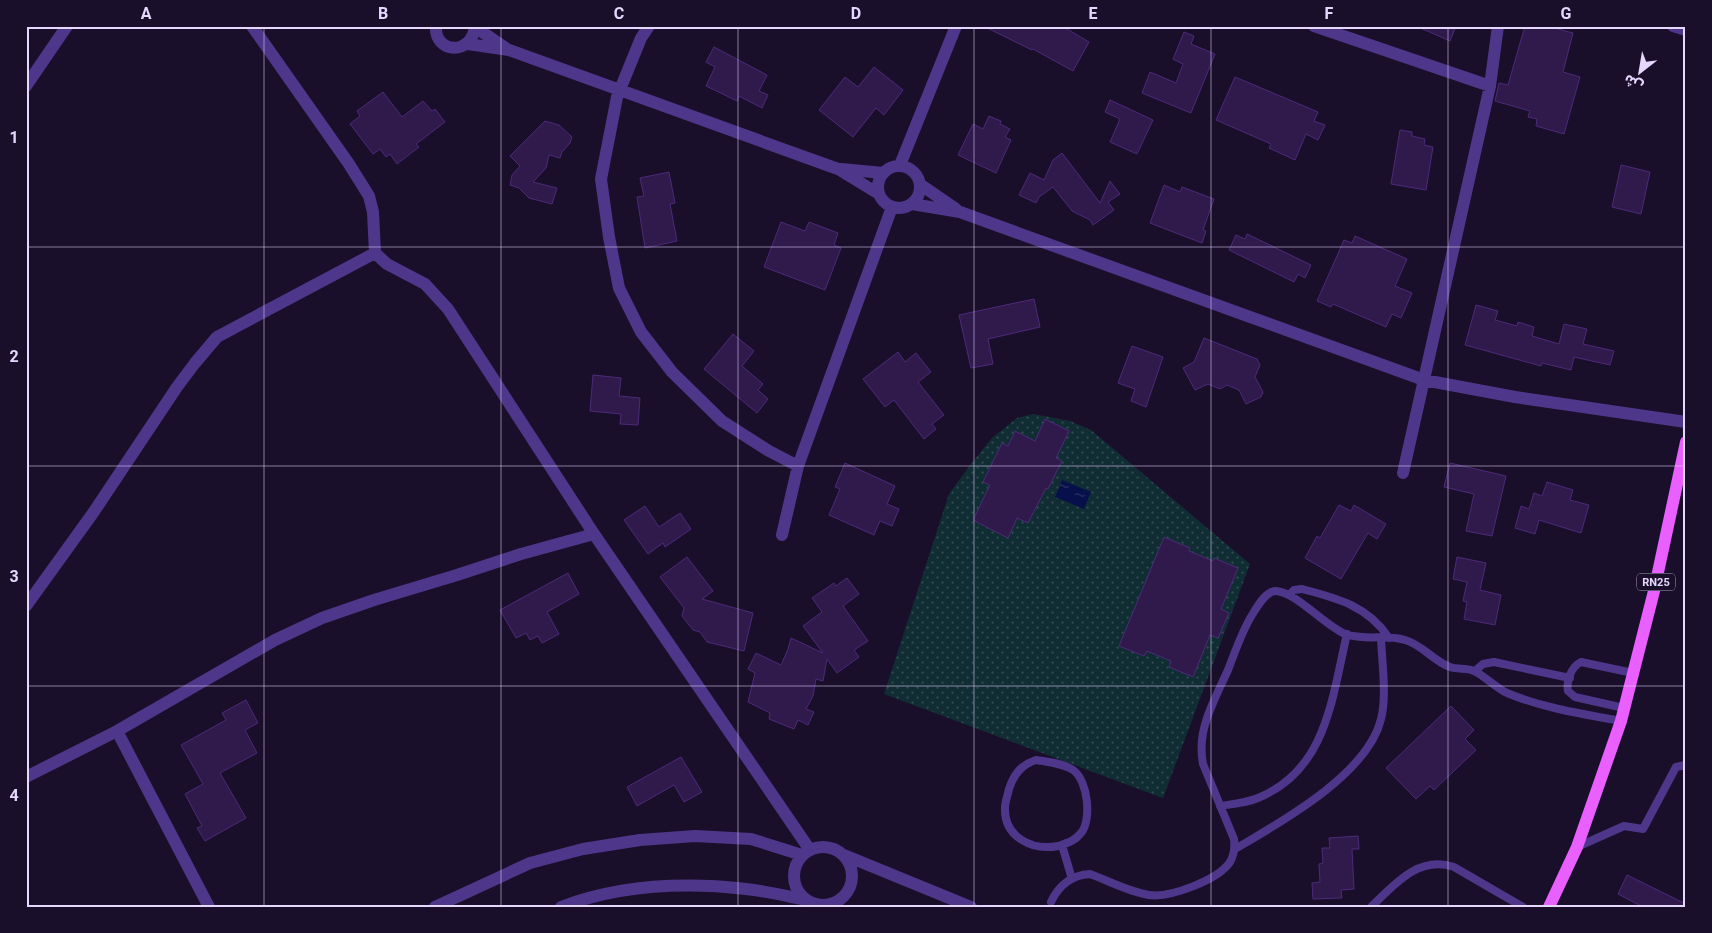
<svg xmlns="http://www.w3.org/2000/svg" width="1712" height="933" viewBox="0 0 1712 933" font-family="Roboto,'Noto Sans Arabic',sans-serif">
<defs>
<pattern id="grass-dots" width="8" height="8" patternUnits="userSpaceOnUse" patternTransform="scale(1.25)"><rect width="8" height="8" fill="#112d34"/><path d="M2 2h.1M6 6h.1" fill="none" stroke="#344b52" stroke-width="1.8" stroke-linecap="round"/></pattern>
<pattern id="water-ripples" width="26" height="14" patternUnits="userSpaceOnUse" patternTransform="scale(1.25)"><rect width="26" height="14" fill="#07104a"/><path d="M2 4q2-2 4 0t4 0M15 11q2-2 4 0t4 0" fill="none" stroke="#2b3265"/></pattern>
</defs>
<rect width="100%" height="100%" fill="#1a0f2a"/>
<path fill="url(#grass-dots)" d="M1033,414L1070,421L1091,430L1250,564L1163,798L884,694L949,494L971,464L992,438L1017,418Z"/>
<path fill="url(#water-ripples)" d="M1062,480L1091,492L1084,509L1055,497Z"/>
<path fill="#301a4c" stroke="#4d2a79" d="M983,26H1062L1089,42L1073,71L1033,49L1032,50Z
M1416,26H1456L1450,41Z
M1525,26H1547L1573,33L1563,72L1580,77L1564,134L1536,126L1537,119L1528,117L1530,111L1495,101L1499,83L1508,85Z
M1184,32L1194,36L1191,44L1215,54L1191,113L1142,93L1150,72L1176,83L1183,64L1173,59Z
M714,47L767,75L759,91L768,95L762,108L739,96L737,101L706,86L715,67L706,62Z
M874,67L903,90L884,115L876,108L853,137L819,110L845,77L858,87Z
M1235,77L1318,112L1314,121L1325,125L1318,140L1306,134L1295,160L1269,148L1271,144L1216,120Z
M383,92L402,117L423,101L432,111L435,109L445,122L416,144L419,147L397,164L390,154L386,157L380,149L373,154L350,124L360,116L357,111Z
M1110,100L1153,120L1137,154L1110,142L1120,119L1105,112Z
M989,116L1001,121L1000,124L1010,129L1005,137L1011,140L996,173L958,155L973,124L983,129Z
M545,121L559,125L572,137L570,143L562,152L560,158L549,155L546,168L533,182L557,188L552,204L529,198L519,188L510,185L512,175L520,166L510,156Z
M1400,130L1412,132V136L1425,139L1424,145L1433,147L1426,190L1391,184Z
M1062,153L1100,203L1110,181L1120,194L1108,202L1114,210L1093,225L1090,220L1072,211L1053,187L1039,197L1036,203L1019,195L1030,173L1044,180L1053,160Z
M1621,165L1650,172L1641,214L1612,207Z
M669,172L675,203L670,204L677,241L645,248L637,197L644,196L640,178Z
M1164,185L1180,192L1182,187L1214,199L1203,230L1206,231L1202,243L1150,223Z
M781,222L805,231L809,222L838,233L834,245L841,248L825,290L764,267Z
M1247,234L1311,265L1305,278L1298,274L1294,282L1229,250L1236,235L1245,239Z
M1355,236L1407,259L1395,286L1412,293L1401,318L1392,314L1386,327L1333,304L1331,307L1317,301L1344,240L1352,243Z
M1034,299L1040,327L988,339L993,364L971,368L959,315Z
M1476,305L1498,311L1495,320L1517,326L1518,322L1534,327L1532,336L1559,344L1564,324L1587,329L1583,344L1614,351L1610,365L1574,357L1571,370L1542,363L1541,366L1465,345Z
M733,334L754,351L742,366L763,384L758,390L768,399L757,413L704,369Z
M1204,338L1257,359L1260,365L1255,377L1263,392L1261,397L1246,404L1239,390L1227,385L1220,389L1208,384L1195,390L1183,368L1194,362Z
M1132,346L1163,357L1146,407L1131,401L1135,389L1118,383Z
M898,352L905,362L916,353L931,372L918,382L944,415L932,424L936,429L924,439L894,400L885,407L863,379Z
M593,375L621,378L619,396L640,398L638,425L620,424L621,414L590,411Z
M1045,419L1069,431L1056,458L1062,461L1048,489L1046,488L1028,523L1017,518L1008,538L973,520L990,485L983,482L1002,443L1008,446L1015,431L1035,441Z
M845,463L895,486L887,504L899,509L892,526L880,521L874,535L829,515L840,489L835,487Z
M1450,463L1506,476L1492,536L1466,531L1474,494L1444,487Z
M1547,482L1573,490L1570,500L1589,505L1581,533L1539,520L1535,534L1515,528L1521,506L1529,509L1534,493L1542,496Z
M1339,505L1351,511L1354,505L1386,524L1377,539L1368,533L1341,579L1305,558L1317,536L1320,538Z
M645,506L659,527L680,513L691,529L665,547L663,543L648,554L624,520Z
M1164,537L1190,548L1189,551L1213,561L1214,558L1238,568L1221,609L1229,613L1218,638L1210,635L1193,677L1169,667L1171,661L1147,651L1144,656L1119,646Z
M687,557L713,591L702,599L753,613L744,651L707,642L700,632L693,630L682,616L684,608L660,577Z
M1457,557L1486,563L1480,590L1501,595L1495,625L1464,619L1467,602L1463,601L1467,582L1453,579Z
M568,573L579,594L547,612L559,634L542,643L538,636L530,640L526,633L516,638L500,610Z
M847,578L859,594L843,606L868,641L854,650L859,657L837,673L827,659L823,681L816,679L813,696L806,709L814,712L808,725L798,720L794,729L769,719L770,713L748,702L755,673L748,669L756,653L781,665L788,649L791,638L823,653L803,626L822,612L812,598L834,583L836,586Z
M246,700L258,723L245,730L257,753L220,773L246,818L205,841L197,828L202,826L185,794L203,784L181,745L226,720L222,713Z
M1451,706L1474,730L1465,739L1476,750L1434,790L1430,786L1416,799L1386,768Z
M681,757L702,792L684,802L674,785L637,806L627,787Z
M1358,836L1359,849H1352L1354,889L1341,890L1342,898L1313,899L1312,883L1320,882L1319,864L1323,863L1322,848H1330L1329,838Z
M1627,875L1686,904V907H1643L1618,894Z"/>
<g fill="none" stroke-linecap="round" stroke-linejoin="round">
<path stroke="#4e378b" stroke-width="8" d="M1289,595L1294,590L1302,589C1337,598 1368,606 1389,638
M1475,671L1483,664L1494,662L1570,678
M1624,708L1575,697L1568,691C1566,681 1571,667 1581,662L1633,673
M1036,760C1048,762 1063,763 1073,770C1088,780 1092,820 1081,833C1075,841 1067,843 1058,846C1032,851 1004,837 1005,808C1005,801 1008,795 1009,789C1014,774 1021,765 1036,760Z
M1220,806C1233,804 1246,803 1258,798C1327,770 1332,697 1347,634
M1062,845L1072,879
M1577,847L1624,826L1643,829L1676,767L1686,765
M1235,849C1281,822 1368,774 1381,719C1387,697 1382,662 1381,638
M1051,902C1059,885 1072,875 1090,874C1109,881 1129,892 1149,895C1170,898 1218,880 1230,862C1234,855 1235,847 1234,839L1203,764C1201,754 1201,744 1203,733C1207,712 1219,690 1228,670C1235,652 1242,631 1252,615C1257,607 1265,592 1275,591C1295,591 1324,625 1345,634C1365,641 1385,634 1405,640C1423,645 1433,661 1450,667C1458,670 1469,667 1476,672C1487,678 1495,687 1507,693C1543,708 1582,714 1621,721
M1371,907C1394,885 1418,855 1454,867L1523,907"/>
<path stroke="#4e378b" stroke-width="12" d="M252,26L349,164L369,196L373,212L375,253L387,264L425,284L448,309L594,534L810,850
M436,26C434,54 472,56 475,26
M649,26L641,38L617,97L601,179L609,237L619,288L641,332L672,372L722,421L769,451L798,466
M1314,26L1490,86
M1673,26L1686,30
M475,27L507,49
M468,44L509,50L838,169L879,194
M26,86L67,26
M900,165L956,26
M878 187a21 21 0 1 1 42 0a21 21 0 1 1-42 0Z
M841,169L883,173
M921,185L956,209
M912,204L960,212L1424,380L1515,397L1686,422
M1403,473L1490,86L1498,26
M782,535L798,466L892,207
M26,606L93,513L177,387L195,363L217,337L375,253
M117,731L209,907
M26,777L117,731L275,640L322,618L374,600L457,575L521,554L594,534
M794 876a29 29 0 1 1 58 0a29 29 0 1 1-58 0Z
M844,855L971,907
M435,907L530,863L583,849L640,840L695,836L751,839L802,855
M561,907C619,885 684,882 746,889C766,891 786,896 806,900"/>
<path stroke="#e95fff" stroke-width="12" d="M1549,907L1577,847L1621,721L1654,591L1686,442"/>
</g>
<path fill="none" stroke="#e5d8ff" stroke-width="1" stroke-opacity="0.55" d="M264,26V907M501,26V907M738,26V907M974,26V907M1211,26V907M1448,26V907M26,247H1686M26,466H1686M26,686H1686"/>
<g text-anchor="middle" stroke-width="4" stroke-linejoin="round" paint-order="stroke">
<rect fill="#1a0f2a" stroke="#a89cbf" stroke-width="1" x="1637" y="573.5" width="38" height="17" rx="4"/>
<g font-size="11" font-weight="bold" fill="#e5d8ff">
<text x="1656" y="586">RN25</text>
</g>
</g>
<rect width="1712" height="933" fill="none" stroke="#1a0f2a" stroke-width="55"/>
<g transform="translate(1640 72) rotate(211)" stroke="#1a0f2a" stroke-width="4" paint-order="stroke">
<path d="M0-4L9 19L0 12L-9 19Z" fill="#e5d8ff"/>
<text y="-8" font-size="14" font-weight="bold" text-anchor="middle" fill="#e5d8ff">ش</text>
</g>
<rect x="28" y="28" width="1656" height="878" fill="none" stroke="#e5d8ff" stroke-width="2"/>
<g font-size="16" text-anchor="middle" font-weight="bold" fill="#e5d8ff">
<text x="146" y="19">A</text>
<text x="383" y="19">B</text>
<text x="619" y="19">C</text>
<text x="856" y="19">D</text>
<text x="1093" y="19">E</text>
<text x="1329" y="19">F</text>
<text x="1566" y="19">G</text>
<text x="14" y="143">1</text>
<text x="14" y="362">2</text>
<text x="14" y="582">3</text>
<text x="14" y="801">4</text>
</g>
</svg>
